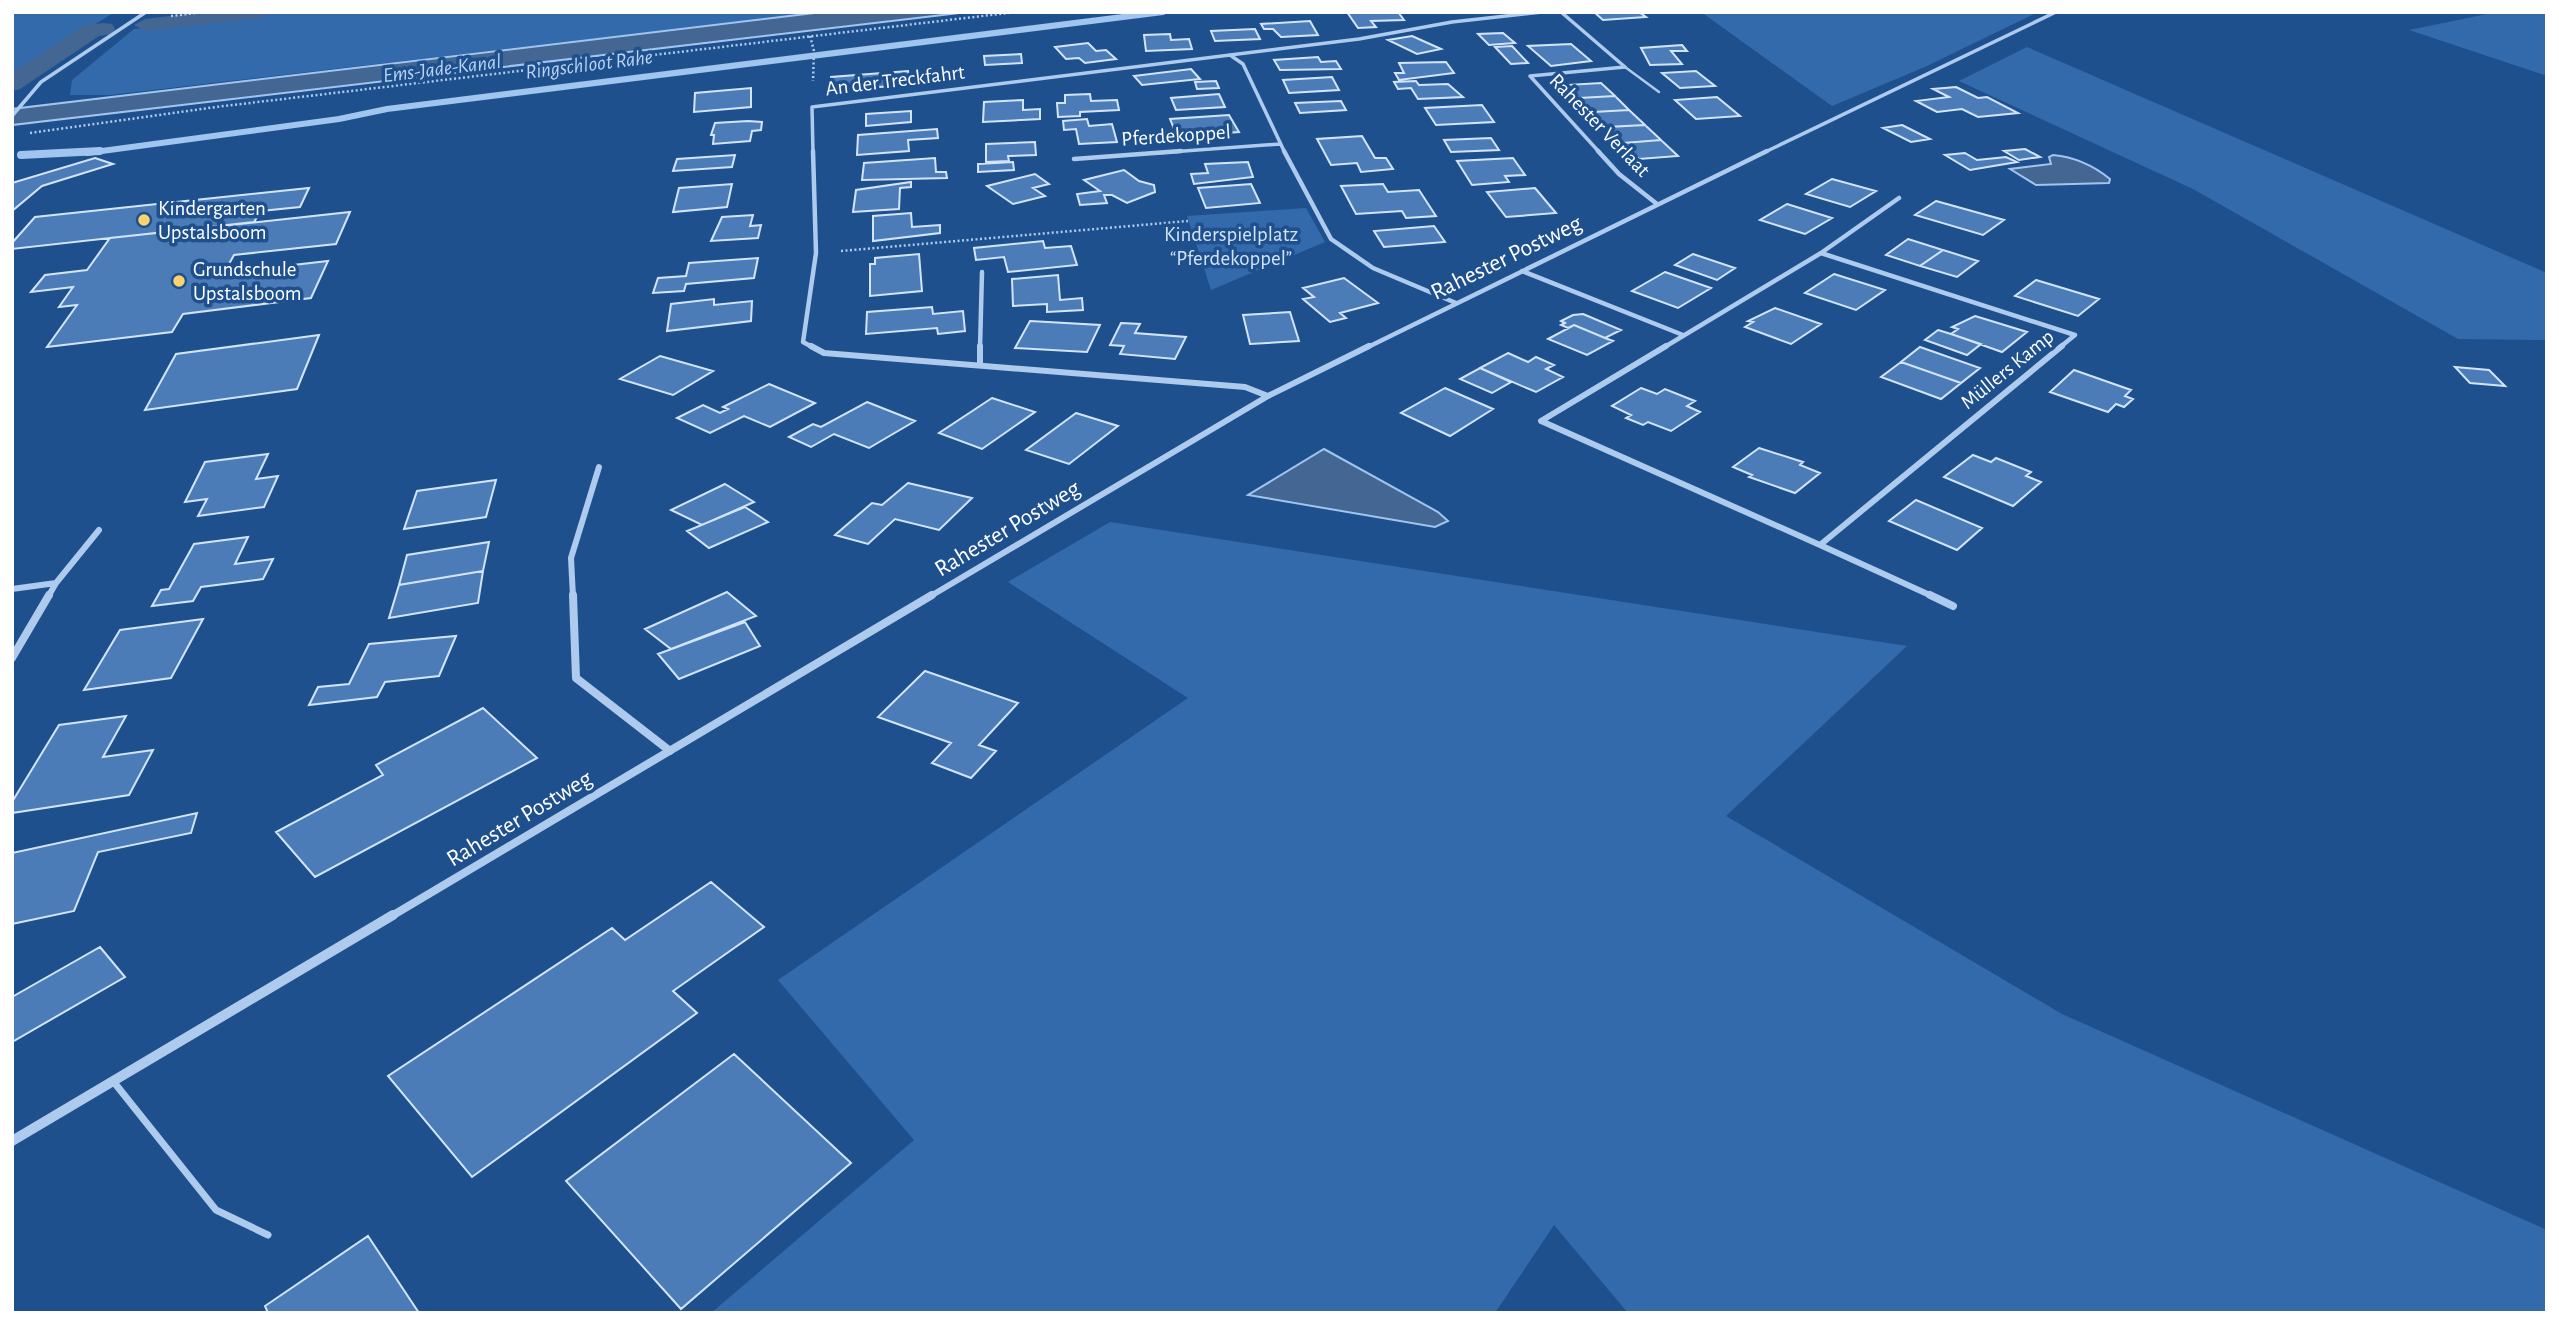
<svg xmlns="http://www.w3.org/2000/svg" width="2559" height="1325" viewBox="0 0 2559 1325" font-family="'Alegreya Sans',sans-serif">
<rect width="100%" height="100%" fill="#1f508e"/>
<path fill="#336aac" d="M12,12H115L12,75Z
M280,12H823L110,95H70L72,80L134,29Z
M1701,12H2038L1927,66L1832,106Z
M2497,12H2547V76L2409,30Z
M2027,47L2547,273V340L2458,339L2193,189L1959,81Z
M1306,208L1325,242L1211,290L1187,216Z
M1110,522L1907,646L1726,816L2062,1014L2547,1230V1313H1628L1554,1225L1495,1313H711L914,1140L778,980L1188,698L1008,582Z"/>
<path fill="#436693" stroke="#a1c5ee" stroke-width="2" d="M823,12H968L12,125V109Z
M2053,155C2075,157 2094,166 2110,179L2109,183L2036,185L2010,169L2051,164L2049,157Z
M1324,449L1438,512L1448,521L1435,527L1248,495Z"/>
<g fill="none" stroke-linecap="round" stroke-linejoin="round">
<path stroke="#a1c5ee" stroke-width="6" d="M87,153L339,119L387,109L1163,12"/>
<path stroke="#a1c5ee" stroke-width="8" d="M21,155L100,151"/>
<path fill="#436693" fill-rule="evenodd" d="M203,12H273L263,18L145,31L134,25L145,19Z
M104,23L112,24L115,29L112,34L99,36L20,89L12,91V73L85,25Z"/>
</g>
<path fill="#4c7cb8" stroke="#d3e4f9" stroke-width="2" d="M1347,12H1398L1404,20L1371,21L1376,27L1358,28Z
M1594,12H1639L1646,17L1603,20Z
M1310,21L1318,35L1281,37L1273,29H1264L1261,24Z
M1255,29L1260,39L1215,41L1211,31Z
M1503,33L1515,43L1489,45L1478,34Z
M1170,34L1171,40L1189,39L1192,49L1146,51L1144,35Z
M1412,36L1441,49L1417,54L1388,40Z
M1088,43L1096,51L1106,50L1116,59L1085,63L1079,58L1066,59L1055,47Z
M1571,44L1591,61L1551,66L1528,46Z
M1682,45L1687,51H1671L1682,64L1650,65L1641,48Z
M1512,46L1528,63L1511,64L1495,47Z
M1021,54L1022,63L985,65L984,56Z
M1318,57L1321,62L1336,61L1341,69L1280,70L1274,60Z
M1446,62L1454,73L1399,80L1395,73H1404L1399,63Z
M1191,69L1200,79L1142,85L1134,76Z
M908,71L911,85L832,90L831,77Z
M1696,71L1715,86L1680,88L1662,73Z
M1332,77L1339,90L1289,93L1283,80Z
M1216,81L1219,88L1197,89L1195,82Z
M1416,81L1419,85L1448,84L1463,97L1418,99L1411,88L1398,89L1394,82Z
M1601,83L1615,96L1579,98L1566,85Z
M1956,87L1978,98L1987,97L2018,113L1978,117L1962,109L1937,112L1916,101L1949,97L1933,89Z
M751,88V107L694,112L695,93Z
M1090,94L1091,101L1117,100L1119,110L1080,112V116L1058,117L1057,103H1065V95Z
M1219,94L1225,107L1176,110L1171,98Z
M1615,96L1629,110L1593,112L1579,98Z
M1717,97L1740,116L1696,119L1675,100Z
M1023,100V110L1040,109V119L983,122L984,102Z
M1341,101L1346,110L1300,113L1295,103Z
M1482,105L1494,122L1436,125L1425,108Z
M1629,110L1645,125L1608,127L1593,112Z
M911,111V122L866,126V114Z
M1229,115L1239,132L1177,136L1170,119Z
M1087,119L1089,126L1112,124L1117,142L1079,144L1076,129L1064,130L1063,121Z
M748,121L762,122L761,130L752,131L750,141L713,144L714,135H711L715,123Z
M1645,125L1661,140L1623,143L1608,127Z
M1902,125L1930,139L1911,142L1883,128Z
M937,129L938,138L908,140L909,151L857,155L858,135Z
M1362,136L1375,158H1386L1393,169L1361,172L1357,163L1331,165L1317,139Z
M1491,138L1499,150L1451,152L1444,140Z
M1661,140L1678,156L1639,159L1623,143Z
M1035,142L1036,155L1008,156L1009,161L986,162V144Z
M2025,149L2040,157L2019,160L2004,151Z
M1965,153L1977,160L2006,157L2017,162L1970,170L1945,155Z
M735,155L732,167L673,171L677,159Z
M95,158L113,164L42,186L12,211V183Z
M935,158L936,172H946L947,178L862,180L864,163Z
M1513,158L1525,175L1505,176L1509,182L1472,185L1457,161Z
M1013,162L1014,170L978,172V164Z
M1248,162L1253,177L1194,184L1191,174L1208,173L1205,164Z
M1124,170L1139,181L1154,185L1155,192L1127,203L1112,195H1104L1107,203L1080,205L1077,194L1100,191L1084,180Z
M1035,174L1049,184L1033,188L1045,196L1013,204L987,186Z
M1832,179L1876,191L1850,207L1806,194Z
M911,182V187L900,188L899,209L853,212L856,190Z
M732,184L727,207L673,212L679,188Z
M1251,184L1260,203L1206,208L1198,188Z
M1383,184L1388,192L1419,190L1436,216L1406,218L1402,211L1356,214L1341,186Z
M309,188L300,207L261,211L254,222L12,249V243L35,217Z
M1535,188L1556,213L1506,217L1487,192Z
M1936,201L2004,220L1983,235L1915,215Z
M1787,204L1832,218L1805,234L1760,220Z
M350,212L336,244L234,255L224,273L328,261L311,298L183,314L172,332L47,347L77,305L59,307L73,287L31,292L45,275L87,270L110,238Z
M911,213L912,227L940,225V233L873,241V216Z
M753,215L750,226L761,225L758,238L711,241L722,217Z
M1434,226L1445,242L1384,247L1374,231Z
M1908,239L1943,250L1920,266L1886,255Z
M1043,241L1045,248L1071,246L1077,265L1008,272L1004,257L976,260L974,248Z
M1943,250L1978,261L1957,277L1920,266Z
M919,254L922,291L870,296V264H875V258Z
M1693,254L1735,268L1717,280L1675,265Z
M758,258L754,278L686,284L684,291L653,293L658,278L686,276L689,263Z
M1665,272L1711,288L1678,308L1632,291Z
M1834,274L1885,290L1856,310L1805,293Z
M1058,275L1060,300L1082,298L1083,310L1047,312V304L1013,306L1012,279Z
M1344,278L1378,303L1340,313L1346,318L1330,322L1303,299L1314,297L1303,288Z
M2036,280L2099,299L2078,316L2015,296Z
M714,299V305L752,301L751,321L667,331L671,304Z
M932,307L933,314L963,311L965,331L938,334L937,328L866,334L867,312Z
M1775,308L1821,324L1791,344L1745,327L1753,322L1748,321Z
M1290,312L1299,341L1250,344L1243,315Z
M1583,314L1621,330L1605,338L1574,325L1568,328L1561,325L1565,323L1561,321L1573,315Z
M1975,316L2027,332L2002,352L1951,334L1958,329L1952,327Z
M1030,321L1100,325L1087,352L1015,348Z
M1121,323L1140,324L1135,333L1186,337L1175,359L1120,354L1124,346L1110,345Z
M1574,325L1605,338L1613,341L1587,355L1548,339Z
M1938,330L1951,334L1981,344L1967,355L1925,340Z
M319,335L297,389L145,410L176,354Z
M1920,347L1980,368L1961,383L1901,362Z
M1508,353L1528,362L1536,357L1554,365L1546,369L1563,377L1536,392L1480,368Z
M660,356L713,371L673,395L620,379Z
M1901,362L1961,383L1941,399L1881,377Z
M2455,367L2489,370L2505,386L2470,383Z
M1480,368L1511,382L1492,393L1460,379Z
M2074,370L2131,390L2125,396L2133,399L2124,407L2116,404L2108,412L2050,392Z
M769,384L815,403L770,427L744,416L710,433L677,418L703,405L720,413L728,409L723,407Z
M1445,388L1493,409L1450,436L1401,413Z
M1641,388L1657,394L1665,389L1695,401L1687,406L1700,412L1671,431L1648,422L1643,425L1626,418L1631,415L1612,406Z
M992,398L1035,412L982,449L939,433Z
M867,402L915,421L869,448L834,434L811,447L789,437L813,424L821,427Z
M1076,413L1118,426L1069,464L1026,450Z
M1759,448L1803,462L1800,465L1820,473L1795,493L1749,477L1752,475L1733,467Z
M268,454L256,479L278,476L264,507L198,516L207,499L185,502L205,462Z
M1973,455L1991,462L1996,458L2031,472L2026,476L2041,482L2013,506L1944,477Z
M496,480L486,517L404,529L417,491Z
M908,483L972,498L939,530L895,519L868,544L835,535L872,503L882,505Z
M725,484L754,502L702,525L671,510Z
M1916,500L1982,528L1957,550L1889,521Z
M745,507L768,522L709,548L687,531Z
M248,537L235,564L273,559L263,579L201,587L193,601L152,606L161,590L169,589L194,544Z
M489,542L483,571L399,585L407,555Z
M483,571L478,603L389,618L399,585Z
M727,592L756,616L671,649L645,629Z
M203,619L171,678L84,690L120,630Z
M745,622L760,646L679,679L658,654Z
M456,636L439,676L385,682L377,697L309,705L318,687L349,684L369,644Z
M925,671L1018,703L979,745L996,751L971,778L932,763L951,743L878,717Z
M483,708L537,758L315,877L276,832L383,775L376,765Z
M126,716L103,757L153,750L129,795L12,813V802L59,725Z
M197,813L191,833L98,852L74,911L12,924V853Z
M711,882L764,927L673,991L697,1013L472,1177L388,1076L612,928L625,940Z
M100,947L125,977L12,1042V997Z
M734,1054L851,1163L681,1309L566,1181Z
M368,1236L419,1313H268L265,1306Z"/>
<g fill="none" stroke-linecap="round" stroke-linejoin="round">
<path stroke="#aecaed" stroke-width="2.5" stroke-dasharray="2 2.5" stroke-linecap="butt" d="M171,16L204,12
M810,36L814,51L813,81
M30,133L216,107L1016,12
M841,251L1188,221"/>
<path stroke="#aecaed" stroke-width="2.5" d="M1625,67L1659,92"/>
<path stroke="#aecaed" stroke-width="7" d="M113,1081L216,1210L268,1235"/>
<path stroke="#aecaed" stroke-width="3.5" d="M1561,12L1625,67L1530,76L1600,153
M1230,55L1243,64L1285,153
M12,116L41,82L146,12
M813,153L812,107L1359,39L1452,22L1542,12
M1157,153L1280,144
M1763,153L2056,12"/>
<path stroke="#aecaed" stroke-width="4.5" d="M813,151L816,253L803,342L814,348
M1284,151L1331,239L1373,268L1456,303
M1598,151L1619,174L1657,204
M1074,159L1181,151
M1821,253L2075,335L2059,348
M1821,253L1899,198
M1522,271L1683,335
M980,348L982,272
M1366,348L1767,151
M1663,348L1821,253"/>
<path stroke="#aecaed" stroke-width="6" d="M811,346L824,353L1245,387L1268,396
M1666,346L1541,421L1820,545L2062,346
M980,365V346
M1820,545L1934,597
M56,583L99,530
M12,589L56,583L48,597
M573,597L571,558L599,467
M929,597L1268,396L1369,346"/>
<path stroke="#aecaed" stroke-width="8" d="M573,595L576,678L670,751
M1930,595L1953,606
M12,658L49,595
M390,917L932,595"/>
<path stroke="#aecaed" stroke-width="10" d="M12,1141L393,915"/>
</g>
<g fill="#fbd26e" stroke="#1f508e" stroke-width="2.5">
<circle cx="144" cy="220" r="7"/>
<circle cx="179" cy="281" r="7"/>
</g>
<g text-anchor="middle" stroke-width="7" stroke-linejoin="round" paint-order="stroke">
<g font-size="21" font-style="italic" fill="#bad4f4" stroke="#1f508e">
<text transform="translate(589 64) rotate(-7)" y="7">Ringschloot Rahe</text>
<text transform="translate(442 68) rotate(-7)" y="7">Ems-Jade-Kanal</text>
</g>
<g font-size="21" fill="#fff" stroke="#1f508e">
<text transform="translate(895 80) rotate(-7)" y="7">An der Treckfahrt</text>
<text transform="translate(1600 125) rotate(46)" y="7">Rahester Verlaat</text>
<text transform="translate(1176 135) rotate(-4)" y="7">Pferdekoppel</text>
<text transform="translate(2007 369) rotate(-39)" y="7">Müllers Kamp</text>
</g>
<g font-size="21" fill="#fff" stroke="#1f508e" text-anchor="start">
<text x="158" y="215">Kindergarten<tspan x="158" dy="24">Upstalsboom</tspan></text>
<text x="193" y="276">Grundschule<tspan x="193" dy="24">Upstalsboom</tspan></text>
</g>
<g font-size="21" fill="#d3e4f9" stroke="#1f508e">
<text x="1231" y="241">Kinderspielplatz<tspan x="1231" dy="24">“Pferdekoppel”</tspan></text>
</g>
<g font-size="24" fill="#fff" stroke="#1f508e">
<text transform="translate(1506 257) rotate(-26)" y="8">Rahester Postweg</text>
<text transform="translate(1007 528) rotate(-31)" y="8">Rahester Postweg</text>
<text transform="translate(519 818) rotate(-31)" y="8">Rahester Postweg</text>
</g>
</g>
<rect width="2559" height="1325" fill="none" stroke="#ffffff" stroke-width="28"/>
</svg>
